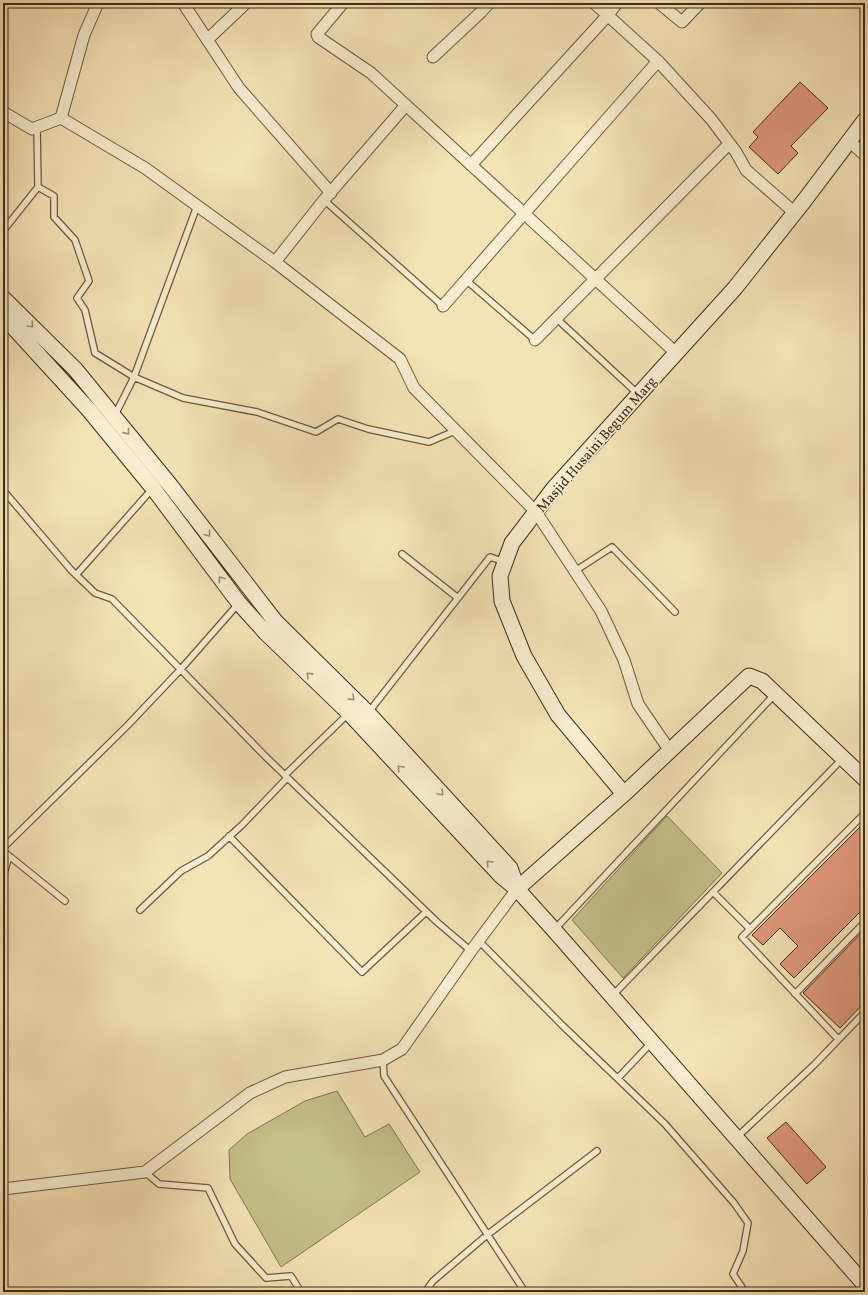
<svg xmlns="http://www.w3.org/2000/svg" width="868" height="1295" viewBox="0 0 868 1295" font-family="Vollkorn,serif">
<rect width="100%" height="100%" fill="#f5e3b6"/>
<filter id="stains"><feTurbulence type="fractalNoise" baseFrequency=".005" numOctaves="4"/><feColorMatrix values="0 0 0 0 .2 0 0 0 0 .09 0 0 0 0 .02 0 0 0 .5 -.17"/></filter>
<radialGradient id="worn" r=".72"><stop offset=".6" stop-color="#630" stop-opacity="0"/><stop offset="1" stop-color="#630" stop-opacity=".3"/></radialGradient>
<path fill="#c4c188" stroke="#827750" d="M667,816L722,873L623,978L572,920Z
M337,1091L365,1137L389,1124L420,1172L281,1267L230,1179L229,1150L247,1134L305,1101Z"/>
<path fill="#df9779" stroke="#3f2d19" d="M800,82L828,108L791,146L798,153L778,174L749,147L758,137L753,132Z
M865,822V907L794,978L780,964L798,946L780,928L763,945L752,935Z
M865,929V1002L840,1028L803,993Z
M786,1122L826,1167L807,1184L767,1138Z"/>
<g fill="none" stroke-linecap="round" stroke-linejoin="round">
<g stroke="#6c5a40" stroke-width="8">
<path id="lane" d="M38,187L54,196V217L75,240L89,281L77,298L85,310L95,353L134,377L183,398L257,412L316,432L338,419L368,429L429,442L455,431
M324,200L443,306
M3,231L38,187L37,127
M466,280L535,340
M556,318L638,394
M115,415L134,377L197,206
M3,490L71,570L95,593L112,599L266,757L437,922L471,951
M402,554L458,598
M575,571L612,547L675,612
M76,575L153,488
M368,713L490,557L505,562
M285,775L349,713
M229,836L362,972L426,912
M3,848L127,726L181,669L239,603
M3,851L65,901
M3,877L9,856
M713,892L750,929
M140,910L181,871L208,856L242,825L287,778
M554,930L775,694
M479,941L563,1026L665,1124L734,1203L748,1223L743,1251L733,1274L745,1292
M795,994L865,922
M612,996L843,758
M838,1039L742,937L865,813
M383,1060L384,1076L525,1292
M618,1078L652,1042
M737,1137L814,1065L865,1012
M145,1172L159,1184L208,1188L235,1244L266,1278L291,1276L301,1292
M425,1292L433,1281L487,1235L597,1151"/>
</g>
<g stroke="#6c5a40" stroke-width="13">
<path id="street" d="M183,3L239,88L331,193
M343,3L317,34L318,37L371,73L676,353
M594,3L658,61L711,119L736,152L746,170L795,213
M659,3L682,22L700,3
M207,40L246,3
M433,57L481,12L489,3
M3,112L32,129L61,118L145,168L275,262L400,359L414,388L536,512L601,611L624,660L638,704L670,751
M61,118L84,35L98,3
M849,141L865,155
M471,165L608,15L617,3
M275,262L324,200L406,105
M443,306L658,61
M535,340L729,144
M3,1189L145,1172L250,1093L285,1077L383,1060L402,1049L471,951L517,889"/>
</g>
<g stroke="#3f2d19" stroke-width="17">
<path id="secondary" d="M3,298L75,369L170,485L275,621L368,713L510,868L517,888
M3,316L89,410L153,488L239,603L266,633L349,713L501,876L517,889L554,930L865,1285
M624,794L558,715L524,656L502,601L500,576L512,543L554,488L735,288L804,201L865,120
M517,889L624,794L749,676L762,681L865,779"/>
</g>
<use href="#lane" stroke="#f8edd0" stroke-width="5.5"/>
<use href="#street" stroke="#f8edd0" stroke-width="11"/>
<use href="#secondary" stroke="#f8edd0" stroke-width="15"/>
</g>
<defs><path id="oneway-chevron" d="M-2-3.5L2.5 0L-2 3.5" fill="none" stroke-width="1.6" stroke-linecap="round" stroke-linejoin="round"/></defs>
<g stroke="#9c8d74">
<use href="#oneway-chevron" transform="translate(31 325) rotate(45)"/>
<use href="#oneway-chevron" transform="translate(127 432) rotate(51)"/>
<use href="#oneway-chevron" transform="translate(208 534) rotate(52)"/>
<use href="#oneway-chevron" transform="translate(221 579) rotate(-127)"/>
<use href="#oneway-chevron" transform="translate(309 675) rotate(-136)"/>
<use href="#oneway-chevron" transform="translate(352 698) rotate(45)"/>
<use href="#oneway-chevron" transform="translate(400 768) rotate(-133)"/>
<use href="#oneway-chevron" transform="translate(441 793) rotate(47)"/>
<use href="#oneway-chevron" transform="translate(489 863) rotate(-133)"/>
</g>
<g text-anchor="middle" stroke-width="3.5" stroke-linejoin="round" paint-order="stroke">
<g font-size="14" fill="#3f2d19" stroke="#f8edd0">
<text transform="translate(596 444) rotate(-49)" y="5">Masjid Husaini Begum Marg</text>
</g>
</g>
<rect width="868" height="1295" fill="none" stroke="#f5e3b6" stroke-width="16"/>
<rect x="4" y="4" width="860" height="1287" fill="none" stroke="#3f2d19" stroke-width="2"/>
<rect x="8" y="8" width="852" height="1279" fill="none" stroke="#3f2d19"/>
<rect width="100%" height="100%" filter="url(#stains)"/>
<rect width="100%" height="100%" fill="url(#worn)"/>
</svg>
